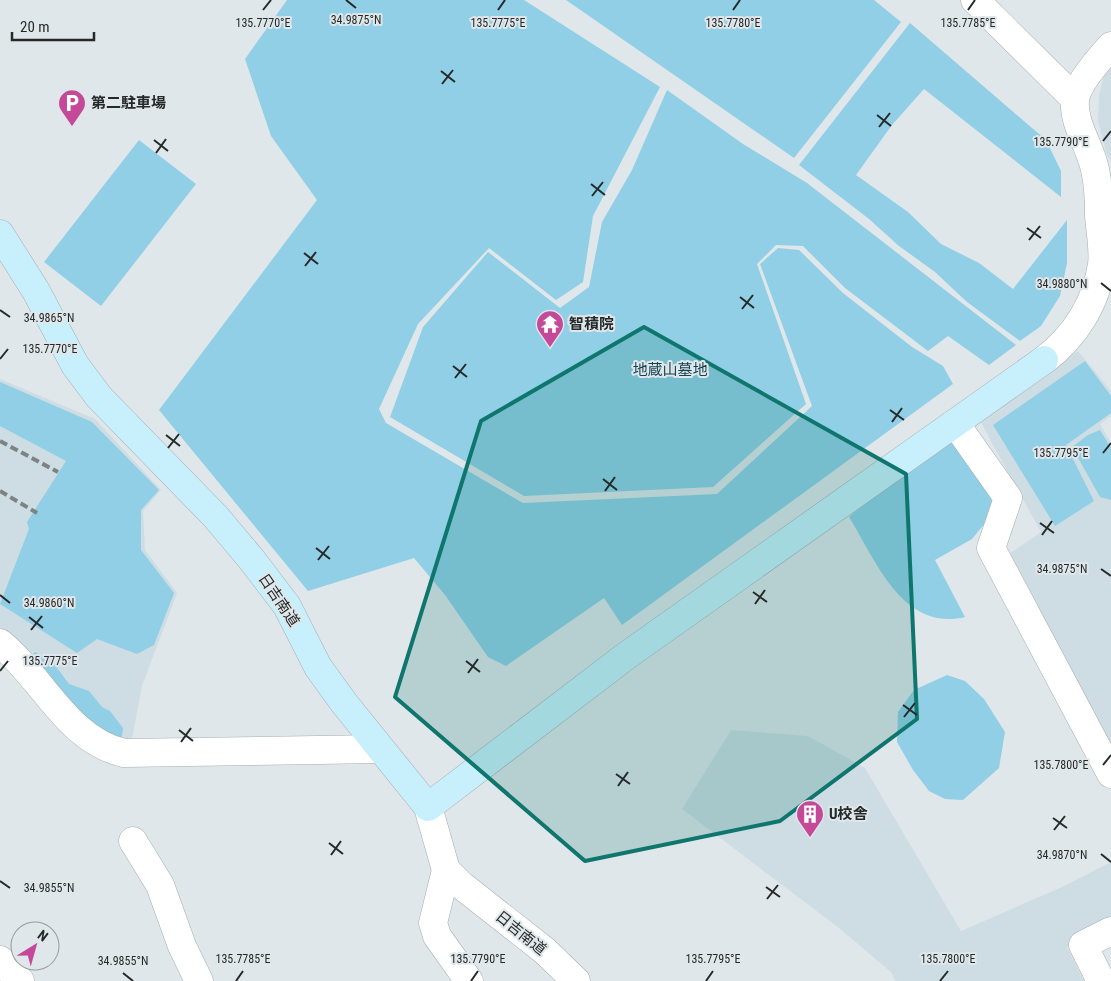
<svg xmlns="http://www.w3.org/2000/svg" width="1111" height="981" viewBox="0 0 1111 981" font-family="'Roboto Condensed','Noto Sans JP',sans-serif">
<rect width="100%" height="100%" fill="#e0e7ea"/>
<path fill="#cddde3" d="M1111,65V161L1107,155L1098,121L1099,95L1105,72Z
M1078,351L1111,391V416L1100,424L1111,443V748L1009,554L1041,532L981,423Z
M0,379L95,419L161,490L143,511L145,550L177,593L142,686L132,739L122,746L89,729L19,644L0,627Z
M731,730L808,736L865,768L961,931L1062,887L1111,862V922L1067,947L1084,981H895L892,973L839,928L682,809Z"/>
<path fill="#90cfe5" d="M287,0H524L660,87L593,216L583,282L556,300L489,248L418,324L379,409L386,423L523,503L717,494L812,406L760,264L778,248L799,250L843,293L912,347L943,366L953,384L622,625L604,598L506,666L488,657L445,595L414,558L308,591L159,410L317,200L271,136L245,59Z
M566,0H874L901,22L794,158Z
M910,23L1046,140L1061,171V197L924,89L892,125L856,175L908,212L941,244L979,263L1013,289L1067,220V263L1060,296L1041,326L1020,341L967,302L935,272L899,246L869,219L799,165Z
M667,90L743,144L807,183L1016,345L989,365L948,336L928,351L845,288L803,246L776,245L757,264L806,404L713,487L524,496L390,417L423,327L488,252L560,308L589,287L602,222L632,170Z
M139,140L196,184L101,306L44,262Z
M1085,361L1111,396V413L1066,445L1094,501L1055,526L993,425Z
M0,382L92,422L159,490L141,510V550L174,593L154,645L137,654L97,639L77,653L0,604L29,529L27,522L66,461L0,426Z
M1100,430L1111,448V500L1100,497L1072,447L1088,435Z
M957,437L990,495L995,511L972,539L935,560L965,617C903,632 876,561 849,517L865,503Z
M35,652L52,661L69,684L89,691L102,707L110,711L123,728L122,737C93,742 69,702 52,682L54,680L32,655Z
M947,675L965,681L984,699L1005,732L999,768L963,800L945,799L929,791L913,770L897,742L898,712L914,690Z"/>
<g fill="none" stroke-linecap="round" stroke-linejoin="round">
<g stroke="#a6adb0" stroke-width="29">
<path id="street" d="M975,0L1075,99
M1044,360C1075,337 1096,303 1102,265C1104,249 1100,231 1099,215C1099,198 1098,178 1093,162C1087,142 1073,121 1075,100C1077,84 1100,58 1111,46
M955,423L1008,498L991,548L1111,774
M0,643C43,678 67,740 124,753L380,749
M428,807L446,870L461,885L545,951L576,981
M133,841L160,885L182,946L199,981
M446,870L433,923L437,936L469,981
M0,960L20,981
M1101,981L1083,945L1111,931"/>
</g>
<g stroke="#a6adb0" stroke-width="29">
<path id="secondary" d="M0,234L36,291L75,365L99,397L215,516L252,560L287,606L318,667L344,703L428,807L626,656L1044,360"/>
</g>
<use href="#street" stroke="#fff" stroke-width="28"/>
<use href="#secondary" stroke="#c8f0fc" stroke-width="28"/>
<path stroke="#7d8283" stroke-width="4" stroke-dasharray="8 4" stroke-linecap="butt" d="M0,441L58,472
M0,491L37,513"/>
</g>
<path fill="#0f766e" fill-opacity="0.2" stroke="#0f766e" stroke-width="4" stroke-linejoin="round" d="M644,327L906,474L917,719L780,821L585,861L395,697L481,421Z"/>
<path fill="none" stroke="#26292a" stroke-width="2" d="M346,0L356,8M263,10L271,0M498,10L505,0M733,10L740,0M968,10L975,0M441,71L455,82M442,84L453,70M877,115L891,126M879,127L890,113M154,140L168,151M1103,141L1111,131M156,153L166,139M591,184L605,195M592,196L603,182M1027,228L1041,238M1029,240L1040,226M304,253L318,264M305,266L316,252M1101,283L1111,291M740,297L754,308M742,309L753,295M0,310L10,317M0,359L8,349M453,366L467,377M455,378L466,364M890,410L904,420M892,422L902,408M166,435L180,446M168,448L179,434M1103,453L1111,443M603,479L617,490M605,491L615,477M1040,523L1054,533M1042,535L1052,521M316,548L330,559M318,560L329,546M1101,569L1111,576M753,592L767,602M0,595L10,603M755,604L765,590M29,617L43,628M31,630L42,616M466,661L480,672M0,671L8,661M468,673L478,659M903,705L917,715M904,717L915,703M179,730L193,741M181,742L191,728M1103,765L1111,755M616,774L630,784M618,786L628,772M1053,818L1067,828M1054,830L1065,816M329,843L343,854M1101,854L1111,862M331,855L341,841M0,881L10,888M766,887L780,897M767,899L778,885M123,973L133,981M236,981L243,971M471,981L478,971M706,981L713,971M940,981L948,971"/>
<defs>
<g id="parking-pin" transform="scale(1.4375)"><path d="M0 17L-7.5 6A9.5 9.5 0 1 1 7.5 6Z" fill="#c54999" stroke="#e0e7ea"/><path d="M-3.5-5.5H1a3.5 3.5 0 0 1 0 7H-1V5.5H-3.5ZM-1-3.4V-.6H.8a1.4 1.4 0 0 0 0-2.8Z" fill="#fff"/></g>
<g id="temple-pin" transform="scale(1.4375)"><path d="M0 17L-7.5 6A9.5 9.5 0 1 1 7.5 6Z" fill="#c54999" stroke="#e0e7ea"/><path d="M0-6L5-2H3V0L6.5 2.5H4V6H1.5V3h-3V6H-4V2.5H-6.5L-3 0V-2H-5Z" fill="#fff"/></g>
<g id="building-pin" transform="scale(1.4375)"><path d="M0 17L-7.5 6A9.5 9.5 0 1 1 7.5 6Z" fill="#c54999" stroke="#e0e7ea"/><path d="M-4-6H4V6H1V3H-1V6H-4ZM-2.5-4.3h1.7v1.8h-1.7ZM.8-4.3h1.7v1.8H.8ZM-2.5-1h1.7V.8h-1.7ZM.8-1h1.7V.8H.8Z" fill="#fff"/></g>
</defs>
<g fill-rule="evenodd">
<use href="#parking-pin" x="72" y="103"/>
<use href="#temple-pin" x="550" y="324"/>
<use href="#building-pin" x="810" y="814"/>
</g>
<g text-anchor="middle" stroke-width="4" stroke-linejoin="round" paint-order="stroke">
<g font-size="15" font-weight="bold" fill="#26292a" stroke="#e0e7ea" text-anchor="start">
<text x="91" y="108">第二駐車場</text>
<text x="569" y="329">智積院</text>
<text x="829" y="819">U校舎</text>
</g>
<g font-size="15" fill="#144351" stroke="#e0e7ea">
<text x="670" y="375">地蔵山墓地</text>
</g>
<g font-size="15" fill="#26292a" stroke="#e0e7ea">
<text transform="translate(279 600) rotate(56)" y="5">日吉南道</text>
<text transform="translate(521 933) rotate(39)" y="5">日吉南道</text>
</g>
</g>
<g font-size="12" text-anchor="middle" fill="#26292a" stroke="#e0e7ea" stroke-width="4" stroke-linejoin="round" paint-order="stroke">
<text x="356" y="24">34.9875°N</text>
<text x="263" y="27">135.7770°E</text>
<text x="498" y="27">135.7775°E</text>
<text x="733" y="27">135.7780°E</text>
<text x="968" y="27">135.7785°E</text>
<text x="1061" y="146">135.7790°E</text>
<text x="1062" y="288">34.9880°N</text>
<text x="49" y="322">34.9865°N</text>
<text x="50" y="353">135.7770°E</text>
<text x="1061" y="457">135.7795°E</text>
<text x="1062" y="573">34.9875°N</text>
<text x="49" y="607">34.9860°N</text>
<text x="50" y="665">135.7775°E</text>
<text x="1061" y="769">135.7800°E</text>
<text x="1062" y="859">34.9870°N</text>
<text x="49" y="892">34.9855°N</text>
<text x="243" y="963">135.7785°E</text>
<text x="478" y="963">135.7790°E</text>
<text x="713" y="963">135.7795°E</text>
<text x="948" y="963">135.7800°E</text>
<text x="123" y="965">34.9855°N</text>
</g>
<g transform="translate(35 946) rotate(37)"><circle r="24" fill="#e0e7ea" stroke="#969b9d"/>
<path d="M0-4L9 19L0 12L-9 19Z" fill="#c54999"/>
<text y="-8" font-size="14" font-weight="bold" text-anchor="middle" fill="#26292a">N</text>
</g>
<path d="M12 32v8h82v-8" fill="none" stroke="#26292a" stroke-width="2.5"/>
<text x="20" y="32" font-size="15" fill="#26292a" stroke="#e0e7ea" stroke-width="4" paint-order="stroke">20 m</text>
</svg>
